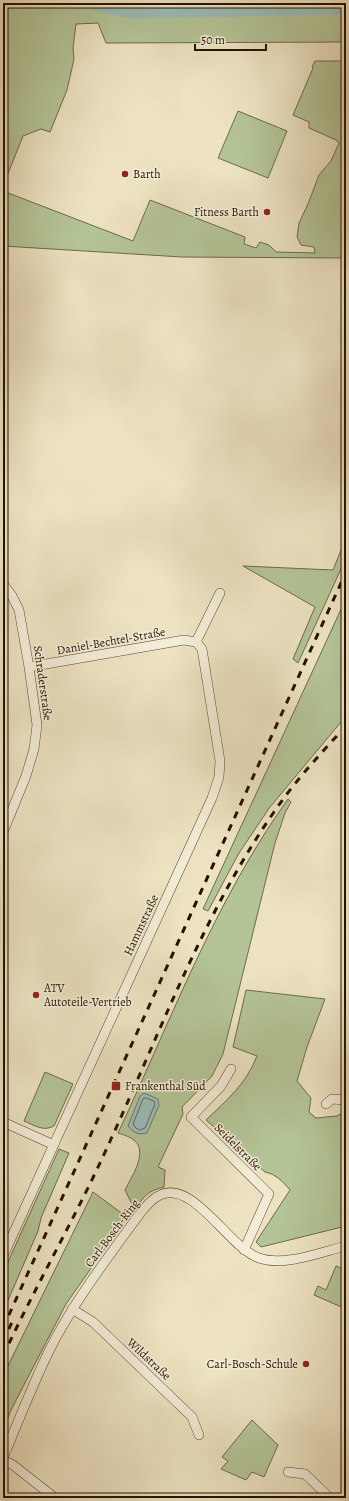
<svg xmlns="http://www.w3.org/2000/svg" width="349" height="1501" viewBox="0 0 349 1501" font-family="Alegreya,serif">
<rect width="100%" height="100%" fill="#ede3c2"/>
<filter id="stains"><feTurbulence type="fractalNoise" baseFrequency=".005" numOctaves="4"/><feColorMatrix values="0 0 0 0 .2 0 0 0 0 .09 0 0 0 0 .02 0 0 0 .5 -.17"/></filter>
<radialGradient id="worn" r=".72"><stop offset=".6" stop-color="#630" stop-opacity="0"/><stop offset="1" stop-color="#630" stop-opacity=".3"/></radialGradient>
<path fill="#b4c496" stroke="#6c6a4b" d="M6,3H346V42L106,43L98,23L76,24L73,48L74,59L67,90L50,132L41,129L23,136L3,186V48L7,46C6,31 0,17 6,3Z
M315,61H346V258L182,257L3,246V191L133,241L150,200L245,237L244,244L256,248L260,242L269,245L276,252L315,253L314,247L301,245L297,237L299,223L308,204L319,175L331,161L339,143L336,140L309,128V122L293,115L313,68L312,67Z
M238,111L287,131L268,178L218,158Z
M346,538V558L298,663L293,659L315,607L243,566L333,570Z
M343,605L346,606V716L270,807L239,853L208,911L203,909Z
M288,799L291,802L285,813L275,843L223,1054L212,1076L182,1107L183,1114L158,1167L165,1170L164,1187C147,1191 144,1196 135,1210L125,1190C131,1178 148,1153 135,1141C131,1137 124,1135 118,1133C171,1020 215,901 288,799Z
M246,990L325,999L307,1047L297,1081L311,1098L309,1112L316,1118L337,1116L346,1111V1226L261,1247L256,1242L290,1190C283,1182 276,1174 265,1172L206,1120C228,1099 246,1084 257,1056L233,1047Z
M45,1072L73,1084L54,1126C43,1132 34,1125 24,1121Z
M59,1149L69,1153L41,1218L38,1231L3,1312V1273Z
M93,1192L127,1217L66,1304L12,1408L3,1429V1376Z
M336,1266L346,1270V1309L314,1295L318,1286L326,1290Z
M252,1420L278,1445L264,1477L252,1472L246,1480L221,1469L228,1461L222,1457Z"/>
<path fill="#9bbdba" stroke="#6b7870" d="M144,1093L158,1099L159,1105L147,1133C138,1135 134,1133 128,1126L140,1096Z"/>
<g fill="none" stroke-linecap="round" stroke-linejoin="round">
<path stroke="#60675d" stroke-width="1" d="M146,1098L154,1101L155,1104L145,1128L140,1130L136,1128L133,1124L143,1099Z"/>
<path stroke="#9bbdba" stroke-width="17" d="M98,3L130,10L346,6"/>
<g stroke="#564630" stroke-width="10">
<path id="minor" d="M3,584L12,596L19,610L29,667L37,725L34,749L26,776L3,832
M196,642L220,593
M29,667L184,640L196,642
M231,1069L221,1086L191,1117L269,1194L244,1250
M326,1104L332,1099L346,1100
M3,1122L54,1145
M3,1256L187,853L212,798L219,777L220,761L202,649L196,642
M72,1309L93,1322L192,1417L199,1435
M3,1458C18,1422 32,1386 49,1351C73,1303 106,1260 138,1216C144,1208 151,1199 160,1195C193,1179 229,1248 259,1258C284,1267 321,1252 346,1246
M3,1460L13,1465L55,1498
M288,1472L305,1474L330,1498"/>
</g>
<use href="#minor" stroke="#f3edd7" stroke-width="9"/>
<path stroke="#241100" stroke-width="3" stroke-dasharray="7 7" stroke-linecap="butt" d="M3,1328L346,572
M3,1342L12,1322
M3,1356C37,1283 78,1213 111,1139C162,1028 204,913 274,812C295,781 321,753 346,726"/>
</g>
<g fill="#8f2418" stroke="#f3edd7" stroke-width="1.5">
<circle cx="125" cy="174" r="4"/>
<circle cx="267" cy="212" r="4"/>
<circle cx="36" cy="995" r="4"/>
<rect x="111" y="1081" width="10" height="10" rx="2"/>
<circle cx="306" cy="1364" r="4"/>
</g>
<g text-anchor="middle" stroke-width="3" stroke-linejoin="round" paint-order="stroke">
<g font-size="12" fill="#241100" stroke="#f3edd7" text-anchor="start">
<text x="133" y="178">Barth</text>
<text x="259" y="216" text-anchor="end">Fitness Barth</text>
<text x="44" y="992">ATV<tspan x="44" dy="14">Autoteile-Vertrieb</tspan></text>
<text x="125" y="1090">Frankenthal Süd</text>
<text x="298" y="1368" text-anchor="end">Carl-Bosch-Schule</text>
</g>
<g font-size="12" fill="#241100" stroke="#f3edd7">
<text transform="translate(111 641) rotate(-10)" y="4">Daniel-Bechtel-Straße</text>
<text transform="translate(43 683) rotate(82)" y="4">Schraderstraße</text>
<text transform="translate(141 925) rotate(-65)" y="4">Hammstraße</text>
<text transform="translate(238 1147) rotate(45)" y="4">Seidelstraße</text>
<text transform="translate(112 1233) rotate(-53)" y="4">Carl-Bosch-Ring</text>
<text transform="translate(149 1359) rotate(43)" y="4">Wildstraße</text>
</g>
</g>
<rect width="349" height="1501" fill="none" stroke="#ede3c2" stroke-width="16"/>
<rect x="4" y="4" width="341" height="1493" fill="none" stroke="#241100" stroke-width="2"/>
<rect x="8" y="8" width="333" height="1485" fill="none" stroke="#241100"/>
<path d="M195 44v6h71v-6" fill="none" stroke="#241100" stroke-width="2"/>
<text x="201" y="44" font-size="12" fill="#241100" stroke="#f3edd7" stroke-width="3" paint-order="stroke">50 m</text>
<rect width="100%" height="100%" filter="url(#stains)"/>
<rect width="100%" height="100%" fill="url(#worn)"/>
</svg>
